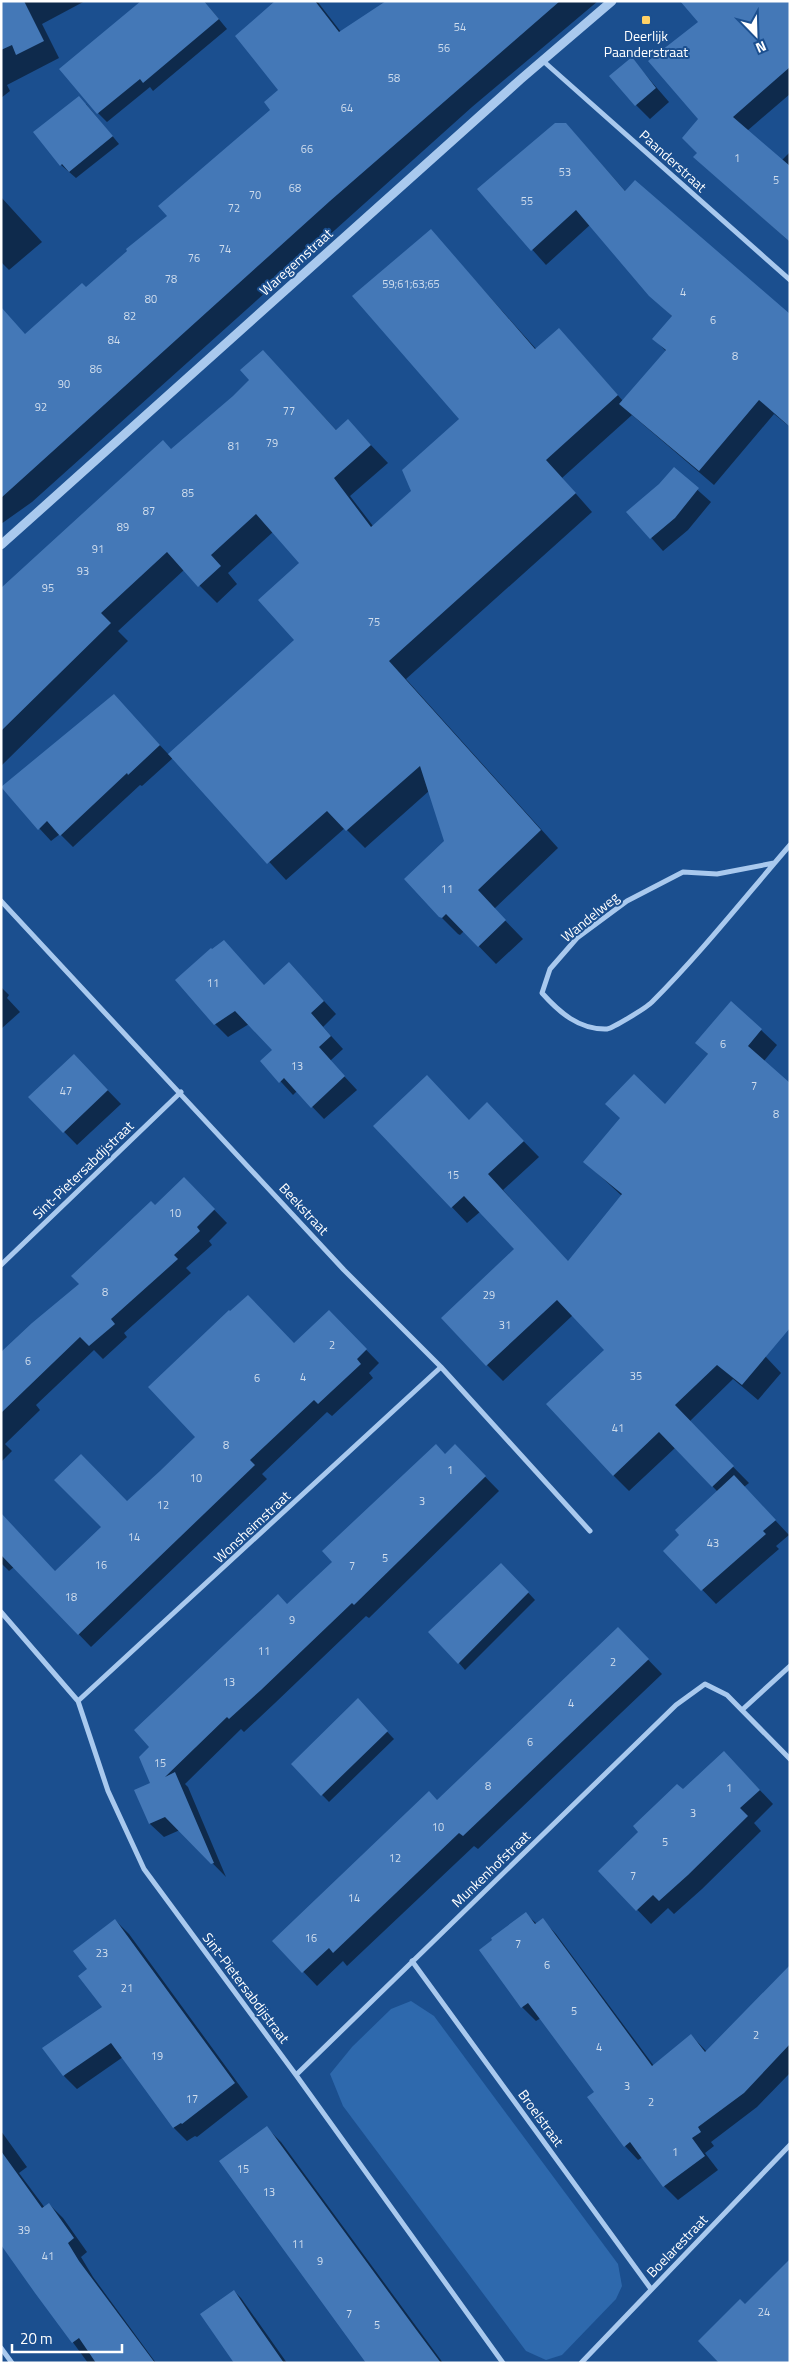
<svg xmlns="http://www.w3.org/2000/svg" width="791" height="2364" viewBox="0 0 791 2364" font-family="'Titillium Web',sans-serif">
<rect width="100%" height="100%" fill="#1b4f8f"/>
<path fill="#2e69ad" d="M411,2001L434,2016L618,2264L622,2286L616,2299L562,2355L546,2360L526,2351L343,2106L330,2074L352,2047L391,2009Z"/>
<path fill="#0007" d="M1,1H85L42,24L59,58L7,85L10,91L1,98Z
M204,1L227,29L153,91L150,87L107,122L98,113Z
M277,1H317L341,32L388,1H598L472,107L32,502L1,524V385L86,288L169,216L272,110L280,90Z
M790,1V94L747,131L781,161L790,152V242L695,157L699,153L700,22Z
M632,59L669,102L650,119L636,105Z
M86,104L119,144L76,178L61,165Z
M566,124L626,192L790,315V427L774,414L714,485L632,415L562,478L592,512L406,679L558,848L494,909L523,939L496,964L464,931L460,935L458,934L440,916L445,842L429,791L365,848L345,828L286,880L173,758L142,786L140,785L73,847L60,834L51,841L2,788L114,696L169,755L296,640L301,563L273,532L228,573L237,584L217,603L184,570L118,631L128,641L1,766V589L172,451L251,381L263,351L337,431L348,421L388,463L350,496L373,526L412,491L460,419L431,231L537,350L576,348L623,401L667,352L654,339L673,317L650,295L590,225L546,265L479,190Z
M1,197L42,242L9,270L1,262Z
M674,469L711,502L688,530L663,551L628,512L660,485Z
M302,977L336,1014L323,1027L343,1049L330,1061L357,1090L324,1119L297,1091L293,1095L262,1061L274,1050L249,1024L228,1037L215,1024L265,986Z
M1,987L9,995L7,998L20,1012L1,1029Z
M761,1030L777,1045L764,1061L766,1357L781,1373L758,1400L733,1379L689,1422L749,1483L744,1487L789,1535L776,1546L779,1549L716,1604L665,1551L718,1492L675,1448L629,1491L613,1475L605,1350L573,1315L503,1381L487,1365L516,1249L481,1211L467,1223L375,1126L503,1120L539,1157L503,1190L568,1262L622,1196L585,1162L665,1106L709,1055L696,1043Z
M87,1069L121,1104L77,1145L30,1097Z
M197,1192L227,1223L209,1241L212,1245L186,1268L191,1273L124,1333L127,1337L103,1359L94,1350L36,1405L40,1410L5,1444L12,1451L1,1462V1354L80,1284L155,1207Z
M342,1325L379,1363L369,1373L373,1378L332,1416L327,1412L262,1474L267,1479L91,1647L14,1567L9,1571L1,1563V1514L55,1572L128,1503Z
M455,1446L499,1491L369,1618L366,1616L275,1703L244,1732L241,1729L185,1784L188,1787L226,1877L180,1830L164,1837L150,1824L136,1790L152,1783L288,1605Z
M508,1571L535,1600L465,1670L459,1663Z
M632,1643L662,1674L478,1849L474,1846L347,1966L343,1961L317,1986L274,1941L438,1801Z
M364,1707L394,1739L329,1802L293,1765Z
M738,1767L773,1804L754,1823L761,1831L702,1889L674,1914L668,1908L651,1924L600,1871L683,1791Z
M526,1914L537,1924L543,1920L556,1934L654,2066L691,2035L707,2052L790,1966V2073L757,2107L711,2142L714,2146L705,2153L718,2170L678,2200L664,2186L643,2157L638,2160L625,2146L596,2092L541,2018L536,2021L522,2007L480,1950Z
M115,1920L129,1934L248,2097L197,2137L195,2136L187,2141L174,2128L123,2057L77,2089L64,2076L104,2007L89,1969Z
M267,2128L281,2142L443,2363H367Z
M1,2131L27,2167L19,2173L45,2208L49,2204L63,2218L87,2252L81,2257L93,2277L156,2363H88L1,2244Z
M234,2291L241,2298L287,2363H236Z"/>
<path fill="#4478b7" d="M1,1H24L44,41L16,55L12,45L1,50Z
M141,1H204L219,19L143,83L140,79L97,114L59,69Z
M275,1H315L339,32L386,1H560L330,201L1,498V307L25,334L82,283L86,287L127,251L126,249L167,216L158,206L270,110L264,102L278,90L235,36Z
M680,1H790V67L733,117L790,166V242L693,157L697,153L682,138L698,119L648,61L698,22Z
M632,57L656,88L635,106L609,76Z
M79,96L113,136L69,172L62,164L60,166L33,132Z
M555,123H566L625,191L635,180L790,314V427L759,400L699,471L619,404L666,350L652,339L672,316L649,296L576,210L531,251L477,189Z
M431,229L535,349L559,328L618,395L546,460L576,493L389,661L541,830L478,890L506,920L478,947L446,914L442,918L439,917L404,879L444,841L420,766L346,831L327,811L267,864L168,754L294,640L258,600L299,563L256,514L211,555L221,566L198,587L167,552L101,613L111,623L1,731V588L163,440L171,449L233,396L249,380L240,370L263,350L336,430L348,419L371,445L334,478L371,527L411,491L402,470L459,419L352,296Z
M674,467L699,488L675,518L650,539L626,512L659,484Z
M114,694L160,745L128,775L127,773L60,836L47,821L38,830L1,787Z
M224,940L264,985L289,962L324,1001L311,1013L331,1036L319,1047L345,1076L311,1108L284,1078L279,1083L260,1061L272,1050L235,1011L214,1025L175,980L211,948L212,949Z
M731,1001L762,1029L748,1046L790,1083V1328L742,1385L717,1365L675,1405L734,1466L712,1487L659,1432L613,1476L546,1404L604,1350L557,1300L486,1366L441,1318L514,1249L464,1196L451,1208L373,1126L427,1075L469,1120L487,1102L524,1141L488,1174L568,1261L622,1194L583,1162L620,1118L605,1104L634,1074L665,1104L708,1054L695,1043Z
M74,1054L108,1090L63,1133L28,1097Z
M184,1177L215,1209L197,1227L200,1231L174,1255L178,1259L111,1319L115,1324L89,1346L80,1337L1,1413V1352L32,1323L79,1284L71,1276L151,1201L155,1205Z
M248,1295L294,1343L329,1310L367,1349L357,1359L361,1364L318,1404L314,1400L250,1460L255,1465L78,1635L1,1555V1513L55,1571L101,1527L54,1480L81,1454L127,1501L160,1471L195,1437L148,1387L229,1310L230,1311Z
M436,1444L445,1454L455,1444L486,1476L354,1605L352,1603L261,1690L229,1719L227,1717L165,1777L175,1772L214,1863L211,1864L165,1817L149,1824L134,1790L150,1783L139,1757L149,1747L134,1730L278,1594L287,1604L332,1562L322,1551Z
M734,1475L776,1520L763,1531L766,1534L701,1591L663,1551L679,1535L675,1530Z
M501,1563L529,1592L458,1664L428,1632Z
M618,1627L649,1659L463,1836L459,1833L333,1953L329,1948L302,1973L272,1941L429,1791L437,1800Z
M358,1698L388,1731L321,1796L291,1764Z
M724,1751L760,1790L740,1808L748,1816L688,1875L659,1901L653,1895L636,1911L598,1871L638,1832L633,1826L677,1784L683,1789Z
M526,1912L535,1924L543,1918L652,2066L691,2034L705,2052L790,1965V2044L744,2093L698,2127L701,2132L692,2138L705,2156L663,2187L630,2142L624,2147L587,2097L594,2092L528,2003L521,2008L479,1950L492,1940L491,1938Z
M115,1919L235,2083L182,2124L181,2123L173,2128L111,2043L63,2076L42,2048L102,2007L78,1976L87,1969L73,1951Z
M267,2126L412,2324L441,2363H366L219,2161Z
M1,2151L42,2208L49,2203L74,2238L68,2243L79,2261L155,2363H96L79,2338L72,2343L35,2293L1,2245Z
M790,2259V2363H719L698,2341L740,2299L745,2304Z
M234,2290L252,2317L284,2363H234L200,2314Z"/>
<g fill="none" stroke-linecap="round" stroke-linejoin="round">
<path stroke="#a9c9ee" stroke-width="5" d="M542,60L790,280
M774,863L717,874L683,872L627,901L577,938L550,969L542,993C559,1012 579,1030 607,1029C613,1028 646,1008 652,1002C701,953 745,897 790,845
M1,901L344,1270L441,1367L590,1531
M1,1265L181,1092
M1,1612L78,1701L108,1791L144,1869L296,2075L503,2363
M78,1701L441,1367
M742,1710L790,1666
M412,1961L651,2289
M296,2075L676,1705L705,1684L727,1695L790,1759
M1,2348L12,2363
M581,2363L790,2145"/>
<path stroke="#a9c9ee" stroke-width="9" d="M1,545L521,79L612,1"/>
</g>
<rect fill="#ffd166" stroke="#1b4f8f" stroke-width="2" x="641" y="15" width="10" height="10" rx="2.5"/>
<g text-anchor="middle" stroke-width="4" stroke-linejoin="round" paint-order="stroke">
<g font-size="11" fill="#d0dded">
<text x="460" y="31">54</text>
<text x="444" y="52">56</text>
<text x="394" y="82">58</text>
<text x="347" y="112">64</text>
<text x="307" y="153">66</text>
<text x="737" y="162">1</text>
<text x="565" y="176">53</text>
<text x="776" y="184">5</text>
<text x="295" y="192">68</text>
<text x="255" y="199">70</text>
<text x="527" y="205">55</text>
<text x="234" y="212">72</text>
<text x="225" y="253">74</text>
<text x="194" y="262">76</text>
<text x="171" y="283">78</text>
<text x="411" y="288">59;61;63;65</text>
<text x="683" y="296">4</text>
<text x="151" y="303">80</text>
<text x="130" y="320">82</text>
<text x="713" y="324">6</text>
<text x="114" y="344">84</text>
<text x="735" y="360">8</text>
<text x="96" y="373">86</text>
<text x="64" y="388">90</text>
<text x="41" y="411">92</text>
<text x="289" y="415">77</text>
<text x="272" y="447">79</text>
<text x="234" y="450">81</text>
<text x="188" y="497">85</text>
<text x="149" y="515">87</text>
<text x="123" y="531">89</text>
<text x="98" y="553">91</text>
<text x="83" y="575">93</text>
<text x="48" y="592">95</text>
<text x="374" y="626">75</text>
<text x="447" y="893">11</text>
<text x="213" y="987">11</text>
<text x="723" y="1048">6</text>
<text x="297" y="1070">13</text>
<text x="754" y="1090">7</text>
<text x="66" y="1095">47</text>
<text x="776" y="1118">8</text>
<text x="453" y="1179">15</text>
<text x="175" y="1217">10</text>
<text x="105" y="1296">8</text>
<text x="489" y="1299">29</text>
<text x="505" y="1329">31</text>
<text x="332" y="1349">2</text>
<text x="28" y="1365">6</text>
<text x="636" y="1380">35</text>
<text x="303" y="1381">4</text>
<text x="257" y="1382">6</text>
<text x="618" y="1432">41</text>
<text x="226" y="1449">8</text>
<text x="450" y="1474">1</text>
<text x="196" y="1482">10</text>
<text x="422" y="1505">3</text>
<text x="163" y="1509">12</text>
<text x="134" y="1541">14</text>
<text x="713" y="1547">43</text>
<text x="385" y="1562">5</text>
<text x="101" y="1569">16</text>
<text x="352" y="1570">7</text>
<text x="71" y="1601">18</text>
<text x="292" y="1624">9</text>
<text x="264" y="1655">11</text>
<text x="613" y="1666">2</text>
<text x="229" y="1686">13</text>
<text x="571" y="1707">4</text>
<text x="530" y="1746">6</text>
<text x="160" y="1767">15</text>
<text x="488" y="1790">8</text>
<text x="729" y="1792">1</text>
<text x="693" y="1817">3</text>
<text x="438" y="1831">10</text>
<text x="665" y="1846">5</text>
<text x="395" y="1862">12</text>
<text x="633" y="1880">7</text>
<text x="354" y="1902">14</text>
<text x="311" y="1942">16</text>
<text x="518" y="1948">7</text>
<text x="102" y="1957">23</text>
<text x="547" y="1969">6</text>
<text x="127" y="1992">21</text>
<text x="574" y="2015">5</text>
<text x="756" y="2039">2</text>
<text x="599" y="2051">4</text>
<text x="157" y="2060">19</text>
<text x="627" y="2090">3</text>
<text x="192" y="2103">17</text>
<text x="651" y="2106">2</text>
<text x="675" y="2156">1</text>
<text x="243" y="2173">15</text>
<text x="269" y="2196">13</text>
<text x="24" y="2234">39</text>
<text x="298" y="2248">11</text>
<text x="48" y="2260">41</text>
<text x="320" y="2265">9</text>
<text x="764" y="2316">24</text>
<text x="349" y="2318">7</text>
<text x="377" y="2329">5</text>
</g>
<g font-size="14" fill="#fff" stroke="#1b4f8f">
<text x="646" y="41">Deerlijk<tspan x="646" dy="16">Paanderstraat</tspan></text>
</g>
<g font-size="14" fill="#fff" stroke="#1b4f8f">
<text transform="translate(673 161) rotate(42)" y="5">Paanderstraat</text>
<text transform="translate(296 262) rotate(-42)" y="5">Waregemstraat</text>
<text transform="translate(590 917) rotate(-39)" y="5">Wandelweg</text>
<text transform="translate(83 1170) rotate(-44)" y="5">Sint-Pietersabdijstraat</text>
<text transform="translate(304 1209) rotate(47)" y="5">Beekstraat</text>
<text transform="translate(252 1527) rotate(-43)" y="5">Wonsheimstraat</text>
<text transform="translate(491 1869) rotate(-44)" y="5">Munkenhofstraat</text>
<text transform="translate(246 1988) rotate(53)" y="5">Sint-Pietersabdijstraat</text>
<text transform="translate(541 2118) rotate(54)" y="5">Broelstraat</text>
<text transform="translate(677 2246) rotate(-46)" y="5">Boelarestraat</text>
</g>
</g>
<rect width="791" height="2364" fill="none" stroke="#ffffff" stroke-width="5"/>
<g transform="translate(756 35) rotate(157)" stroke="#1b4f8f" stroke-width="4" paint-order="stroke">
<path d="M0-4L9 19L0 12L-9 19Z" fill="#ffffff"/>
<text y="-8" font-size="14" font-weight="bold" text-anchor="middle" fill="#ffffff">N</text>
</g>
<path d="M12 2344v8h110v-8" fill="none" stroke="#ffffff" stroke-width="2.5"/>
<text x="20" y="2344" font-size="15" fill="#ffffff" stroke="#1b4f8f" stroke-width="4" paint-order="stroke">20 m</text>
</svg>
